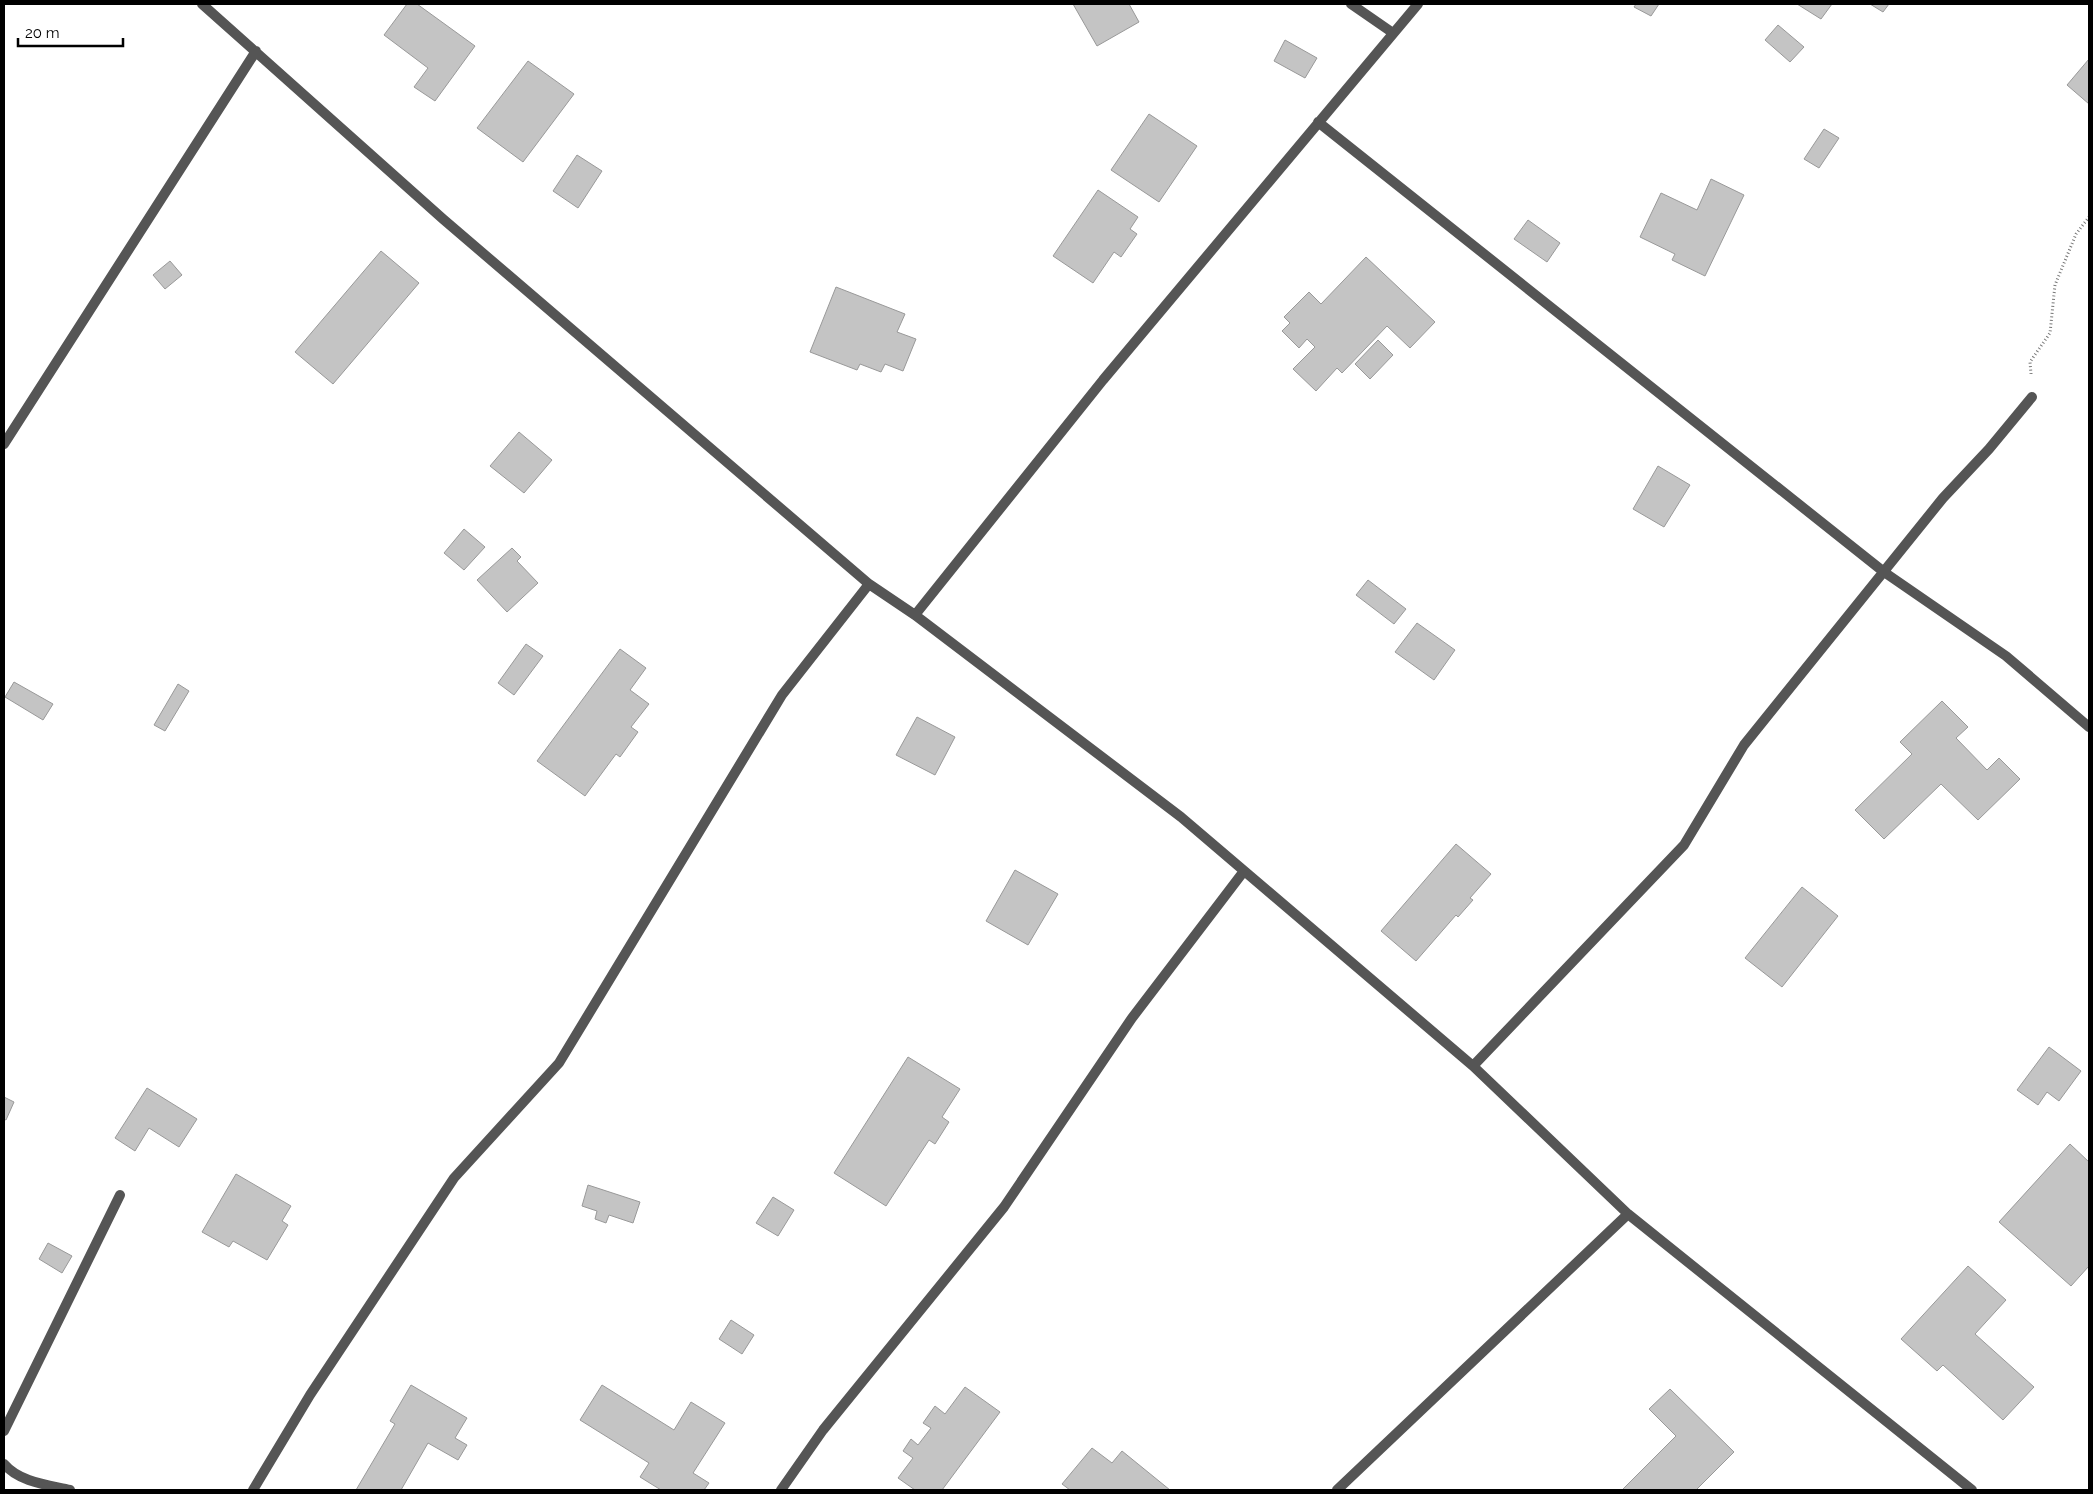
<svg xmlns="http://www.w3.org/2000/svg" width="2093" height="1494" viewBox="0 0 2093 1494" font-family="Raleway,sans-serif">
<rect width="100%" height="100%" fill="#fff"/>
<path fill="#c4c4c4" stroke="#999" d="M407,4H417L475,46L435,101L414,87L428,68L384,35Z
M1073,4H1129L1139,22L1097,46Z
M1636,4H1659L1651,16L1634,7Z
M1797,4H1832L1821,19Z
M1870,4H1889L1883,12Z
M1778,25L1804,47L1790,62L1765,40Z
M1285,40L1317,58L1305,78L1274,61Z
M2089,59V104L2067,85Z
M528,61L574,94L523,162L477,128Z
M1149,114L1197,146L1159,202L1111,170Z
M1824,129L1839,138L1819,168L1804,159Z
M577,155L602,171L578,208L553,191Z
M1711,179L1744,195L1705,276L1672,260L1675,254L1640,237L1661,193L1697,210Z
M1098,190L1138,217L1130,229L1137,234L1121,257L1114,252L1093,283L1053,256Z
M1528,220L1560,243L1547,262L1514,239Z
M381,251L419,283L333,384L295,352Z
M1366,257L1435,322L1410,348L1387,326L1342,373L1337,368L1316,391L1293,369L1315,347L1307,339L1299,348L1282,331L1290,323L1284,317L1309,292L1321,304Z
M170,261L182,275L165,289L153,275Z
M836,287L905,314L897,332L916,339L903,371L885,364L881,372L860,364L857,370L810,352Z
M1378,340L1393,355L1370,379L1355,364Z
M519,432L552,460L524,493L490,466Z
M1658,466L1690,485L1664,527L1633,509Z
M464,529L485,547L464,570L444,553Z
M512,548L521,557L517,561L538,583L507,612L477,580Z
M1368,580L1406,609L1394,624L1356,595Z
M1417,623L1455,650L1434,680L1395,652Z
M526,644L543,656L514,695L498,683Z
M620,649L646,668L630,690L649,704L631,727L638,732L620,757L616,754L585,796L537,761Z
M14,682L53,704L43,720L5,697Z
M178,684L189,691L165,731L154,725Z
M1942,701L1968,727L1956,738L1987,770L1999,758L2020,779L1978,820L1941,784L1884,839L1855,810L1912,754L1900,742Z
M917,717L955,737L935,775L896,755Z
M1456,844L1491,874L1470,898L1473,900L1458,917L1456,915L1416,961L1381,931Z
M1015,870L1058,894L1028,945L986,921Z
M1802,887L1838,916L1782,987L1745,958Z
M2049,1047L2081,1071L2059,1101L2047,1092L2038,1105L2017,1090Z
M908,1057L960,1089L942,1117L949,1122L935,1144L929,1140L886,1206L834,1173Z
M147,1088L197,1119L179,1147L149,1128L135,1151L115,1138Z
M4,1097L14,1102L6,1120L4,1119Z
M2070,1144L2089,1162V1266L2071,1286L1999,1222Z
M236,1174L291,1206L282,1221L288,1225L267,1260L233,1241L229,1247L202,1232Z
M588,1185L640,1202L633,1223L609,1215L606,1223L595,1219L597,1211L582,1206Z
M773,1197L794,1210L778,1236L756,1223Z
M48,1243L72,1256L62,1273L39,1259Z
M1968,1266L2006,1300L1975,1334L2034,1387L2003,1420L1943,1365L1937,1371L1901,1339Z
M731,1320L754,1335L742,1354L719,1339Z
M411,1385L467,1418L455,1438L467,1445L458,1460L428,1443L401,1490H356L395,1424L390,1421Z
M602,1385L674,1430L691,1402L725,1423L693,1473L709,1483L704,1490H661L640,1477L649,1463L580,1420Z
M965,1387L1000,1412L942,1490H915L898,1478L913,1458L903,1451L911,1439L918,1445L931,1428L923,1423L935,1406L945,1414Z
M1670,1389L1734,1452L1696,1490H1622L1676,1436L1649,1409Z
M1092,1448L1112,1463L1122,1451L1170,1490H1070L1062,1484Z"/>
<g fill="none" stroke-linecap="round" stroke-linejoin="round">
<path stroke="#777" stroke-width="3" stroke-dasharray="1 2.5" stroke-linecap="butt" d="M2031,374L2030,362L2050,333L2055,285L2076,234L2089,217"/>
<path stroke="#555" stroke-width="10" d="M202,4L443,219L869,584L915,615L1181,817L1473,1066L1628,1214L1972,1490
M1351,4L1393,33
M1318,122L1884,572L2006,656L2089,727
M4,444L256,51
M915,615L1103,380L1418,4
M1473,1066L1684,845L1744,745L1943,498L1989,449L2032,397
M4,1431L120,1195
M4,1464C19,1482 48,1485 70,1490
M253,1490L310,1395L454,1178L559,1063L782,695L869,584
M781,1490L823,1430L1004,1207L1132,1018L1244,871
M1337,1490L1628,1214"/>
</g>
<rect width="2093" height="1494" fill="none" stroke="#000000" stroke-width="10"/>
<path d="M18 38v8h105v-8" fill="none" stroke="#000000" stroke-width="2.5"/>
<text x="25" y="38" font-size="15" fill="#000000" stroke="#ffffff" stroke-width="4" paint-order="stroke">20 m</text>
</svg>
